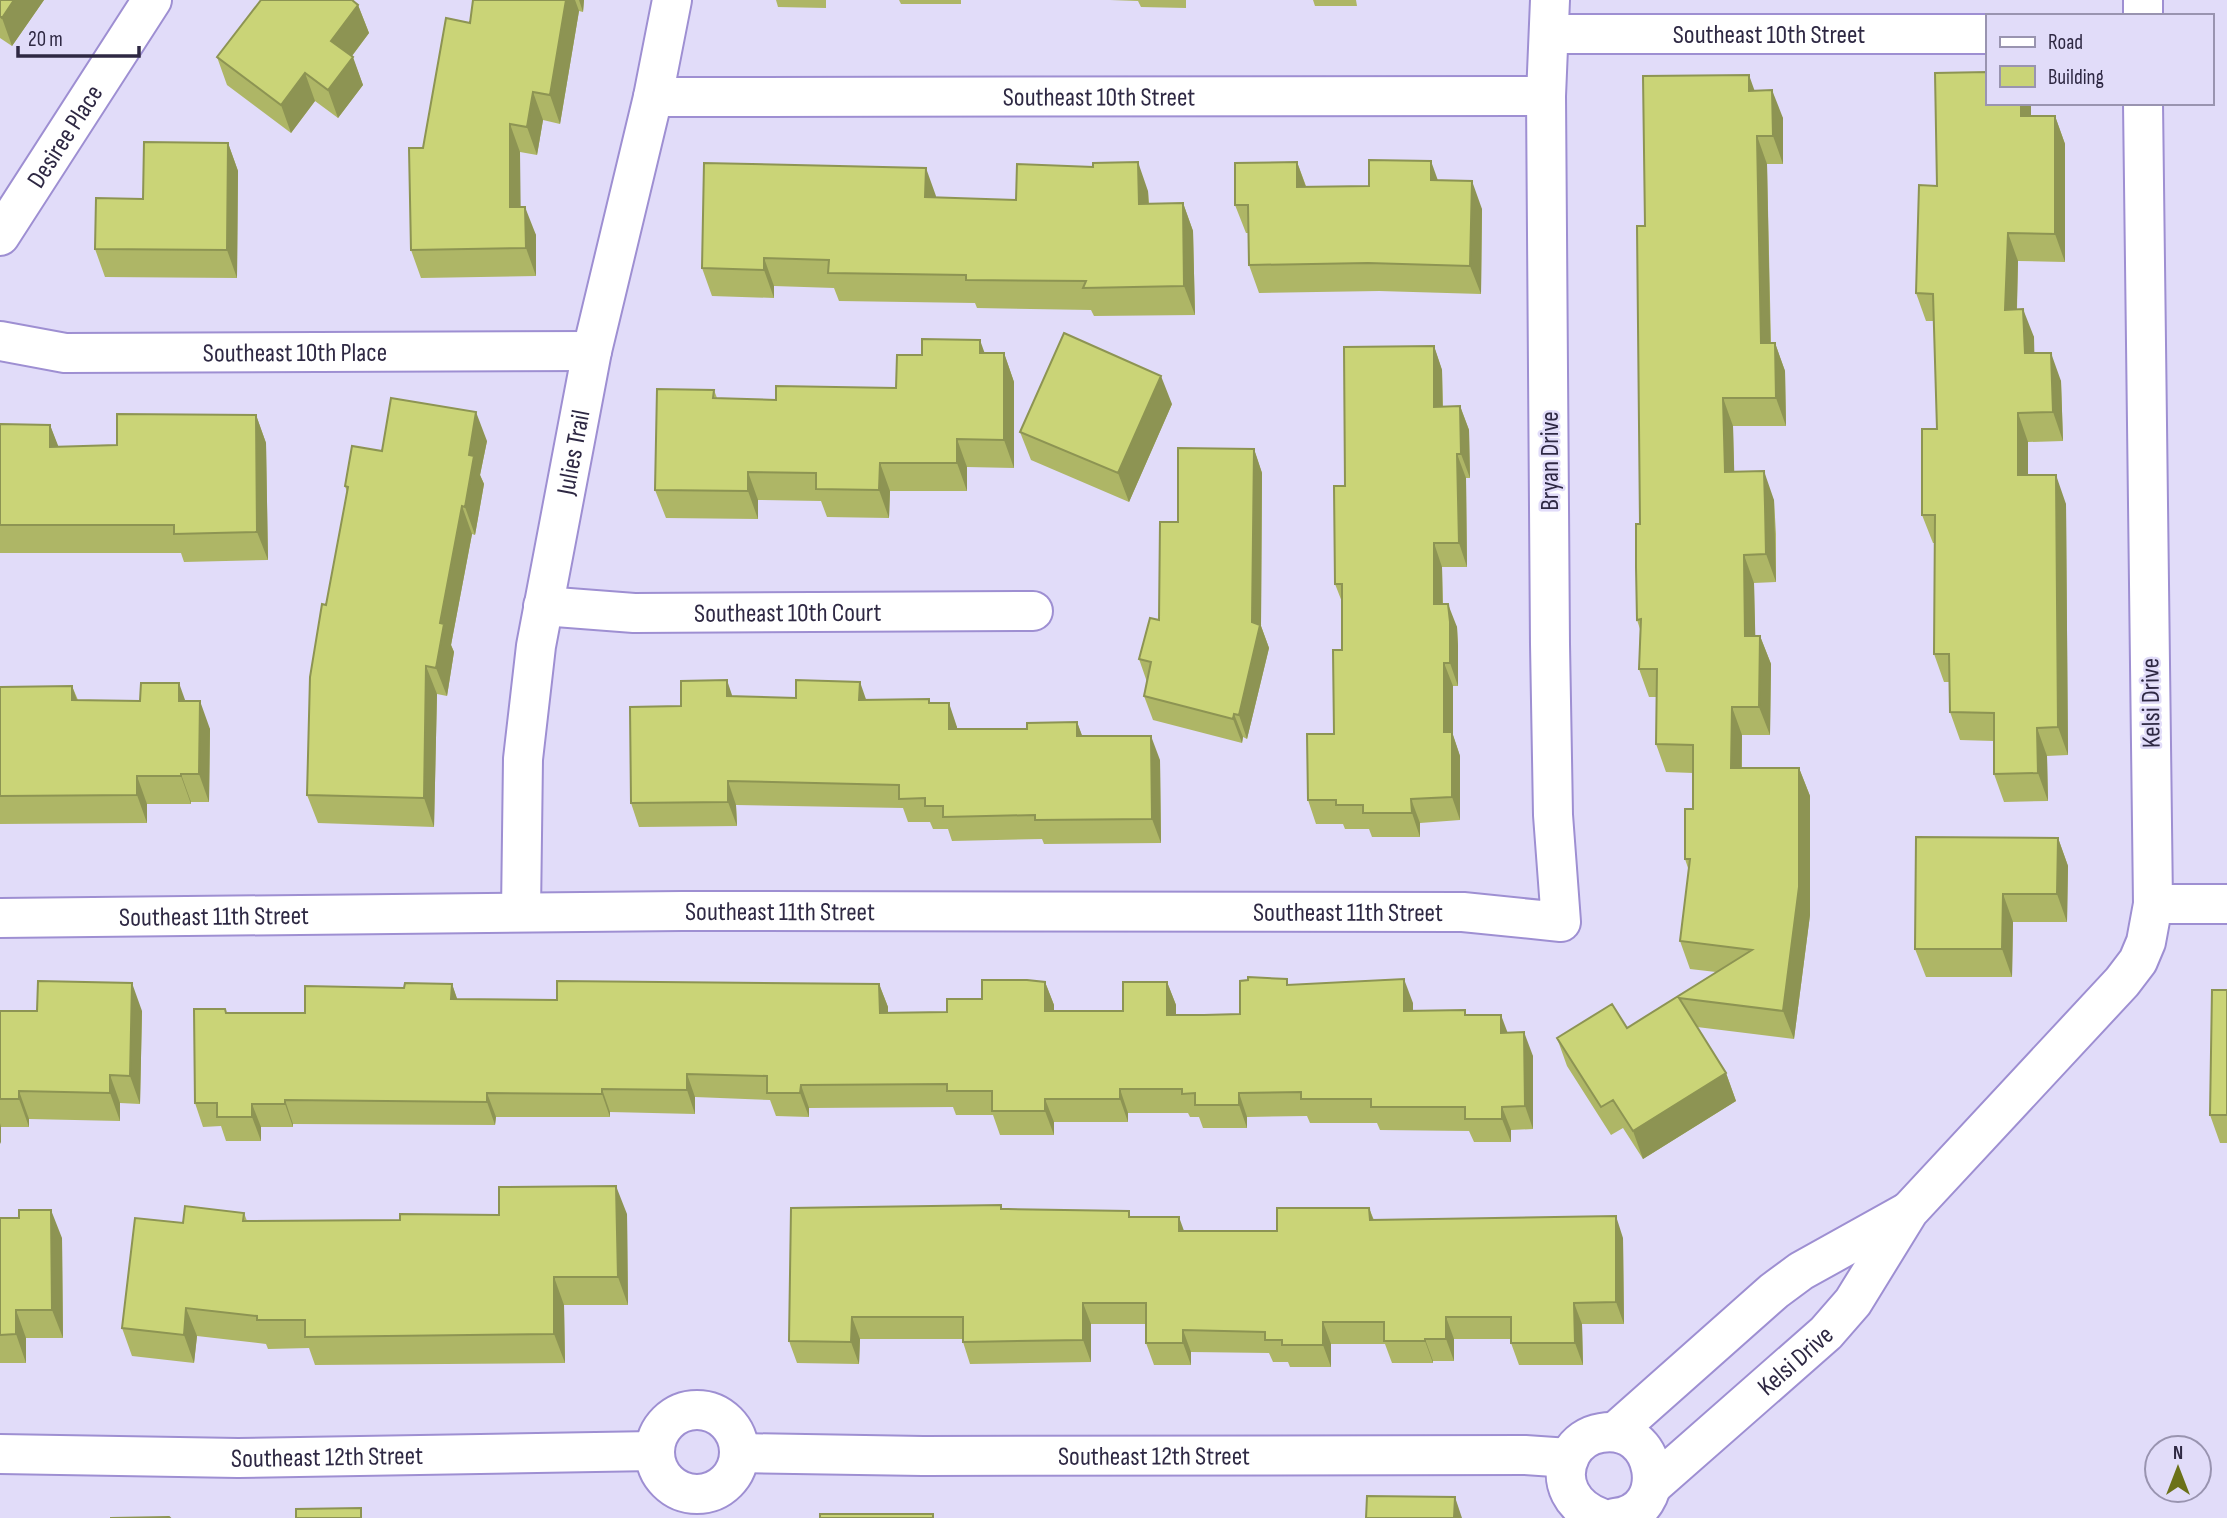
<svg xmlns="http://www.w3.org/2000/svg" width="2227" height="1518" viewBox="0 0 2227 1518" font-family="'Sofia Sans Condensed',sans-serif">
<rect width="100%" height="100%" fill="#e1dcf9"/>
<g fill="none" stroke-linecap="round" stroke-linejoin="round">
<g stroke="#9e8fd2" stroke-width="42">
<g id="minor">
<path d="M2143,0V16"/>
<path id="s1" d="M1550,34H1987"/>
<path id="s2" d="M653,97L1546,96"/>
<path id="s3" d="M0,236L152,0"/>
<path id="s4" d="M0,341L65,353L592,351"/>
<path id="s5" d="M543,606L634,613L1033,611"/>
<path d="M2153,904H2227"/>
<path id="s6" d="M521,912L523,759L536,646L592,351L653,97L672,0"/>
<path id="s7" d="M0,918L682,911L1463,912L1561,922L1553,815L1550,644L1546,96L1550,0"/>
<circle cx="697" cy="1452" r="42"/>
<path d="M1615,1432L1774,1291L1801,1271L1907,1212"/>
<path id="s8" d="M739,1453L923,1456L1525,1455L1569,1458"/>
<path id="s9" d="M0,1454L238,1458L654,1451"/>
<path id="s10" d="M1653,1485L1826,1333L1853,1302L1909,1211L2122,982L2138,961L2146,942L2153,904L2143,103"/>
<path d="M1601,1518C1573,1508 1557,1482 1571,1454C1577,1443 1588,1435 1601,1433C1658,1423 1673,1512 1615,1518"/>
</g>
</g>
<use href="#minor" stroke="#fff" stroke-width="38"/>
</g>
<path fill="#aeb666" d="M0,0H44L12,46L0,38Z
M473,0H584L583,12L579,11L560,124L543,120L537,155L520,152V207L536,235V276L421,278L411,250L423,148L470,23Z
M776,0H826V8L778,7Z
M899,0H961V4H901Z
M1110,0H1186V8L1141,7L1138,1Z
M1313,0H1356L1357,6H1315Z
M358,5L369,33L352,56L363,85L338,118L315,101L291,133L227,85L217,57Z
M1755,91L1783,118V164H1767L1771,343H1775L1785,371L1786,426H1733L1734,472L1774,500L1776,534V582L1754,583L1755,636H1760L1771,664L1770,735H1742V768H1799L1810,796V915L1794,1039L1697,1027L1726,1073L1736,1101L1643,1159L1623,1128L1611,1135L1567,1066L1557,1038L1627,1028L1716,972L1690,969L1680,941L1689,871L1685,859L1693,809V773L1666,772L1656,744V697H1649L1639,669L1640,629L1637,620L1640,524L1645,226Z
M1987,103H2031V116H2055L2065,144V262L2018,261L2017,309L2034,337V353L2061,381L2063,441L2028,442V475L2066,504L2068,755L2047,756L2048,801L2004,802L1994,774V741L1960,740L1950,712V682H1944L1934,654L1935,543H1933L1922,515L1937,429L1934,321H1926L1916,293L1937,186Z
M228,143L238,171L237,278L105,277L95,249L143,199Z
M1297,162L1306,186H1369L1438,180L1482,209L1481,294L1379,291L1259,293L1249,265V233H1246L1235,205Z
M1148,191L1149,204L1183,203L1193,231L1195,315L1094,316L1091,310L977,308L975,303L839,301L834,288L774,286V298L712,296L702,268L936,196V198L1016,200Z
M1434,346L1442,370L1443,407L1460,406L1469,430L1470,478H1466L1467,567H1442L1443,604L1457,627L1458,646V686H1453V735L1460,756V820L1420,823V837H1372L1369,829H1345L1343,824H1316L1308,800L1334,734L1342,650V602L1335,584L1345,486Z
M985,353H1004L1014,382V468L967,467V491H890L889,518L827,517L821,501L758,500V519L666,518L655,490L714,390L717,398L776,400L896,388L922,355Z
M1172,404L1129,502L1031,460L1020,432Z
M256,415L266,443L268,560L184,562L181,553H0V424L50,425L58,447L117,445Z
M487,441L480,475L484,484L475,535L472,534L451,645L454,652L447,696L437,694L434,827L318,823L307,795L326,605L347,492L345,486L382,451Z
M1254,449L1262,473L1261,626L1269,648L1247,739L1243,737L1242,743L1153,720L1144,696L1147,682L1139,659L1159,620L1178,522Z
M72,686L78,700L185,701L210,729L209,802H191V804H147V823L0,824V687Z
M733,696L866,700L930,703L957,727V729H1027L1077,722L1082,736L1160,760L1161,843L1044,844L1042,839L952,841L948,829H933L930,822H908L903,808L736,805L737,826L639,827L631,803L681,706Z
M2058,838L2068,866L2067,922H2013L2012,977H1926L1915,949Z
M1045,982L1054,1005V1011H1123L1167,982L1176,1005V1015L1240,1014L1289,985L1413,1003V1011L1467,1015L1508,1033L1533,1056V1129L1511,1130V1142H1474L1469,1131L1380,1130L1377,1123H1310L1307,1116L1247,1117V1128H1203L1199,1117H1190L1188,1113H1128V1122H1054V1135H1000L993,1115H956L953,1107L809,1108V1117L776,1116L770,1100L695,1097V1114L610,1112V1117H496L495,1125L293,1124V1127H261V1141H226L221,1126L203,1127L195,1103L227,1013H305L404,988L452,984L457,999L557,1000L879,984L888,1007V1013L947,1012L982,999Z
M2227,990V1143H2220L2210,1115Z
M0,1011H142L140,1104L120,1103V1121L29,1119V1127H1L0,1144Z
M1369,1208L1374,1220L1623,1238L1624,1324H1582L1583,1365H1519L1511,1343V1339H1454V1361H1433V1363H1392L1385,1344H1331V1367H1290L1288,1362H1273L1269,1353L1191,1352V1365H1154L1146,1343V1324H1091V1362L970,1364L963,1342V1339H860L859,1364L797,1363L789,1341L1002,1209L1131,1217L1184,1231H1277Z
M244,1213L247,1221L400,1220L499,1215L627,1214L628,1305H564L565,1363L315,1365L309,1348L268,1349L266,1344L197,1336L194,1363L132,1356L122,1328L183,1223Z
M0,1218L62,1238L63,1338H26V1363H0Z"/>
<path fill="#8d9453" d="M14,0H44L12,46L2,18Z
M566,0H575L579,11L560,124L550,95Z
M579,0H584L583,12Z
M358,5L369,33L342,69L331,41Z
M353,57L363,85L338,118L328,90Z
M305,73L315,101L291,133L281,105Z
M1749,75L1759,103L1749,91Z
M1772,90L1783,118V164L1773,136Z
M533,92L543,120L537,155L527,127Z
M2021,103H2031V144L2021,116Z
M2055,116L2065,144V262L2055,234Z
M510,124L520,152L521,235L510,207Z
M1757,136L1767,164L1771,371L1761,343Z
M228,143L238,171L237,278L227,250Z
M1431,161L1441,189L1431,180Z
M1138,162L1148,191L1150,232L1139,204Z
M1297,162L1307,190L1297,187Z
M926,168L936,196L935,226L925,197Z
M1472,181L1482,209L1481,294L1470,266Z
M1183,203L1193,231L1195,315L1184,286Z
M525,207L536,235V276L526,248Z
M2008,233L2018,261L2016,338L2005,310Z
M764,258L774,286V298L764,270Z
M2023,309L2034,337L2035,382L2025,353Z
M980,340L990,368L980,353Z
M1775,343L1785,371L1786,426L1776,398Z
M1434,346L1442,370L1443,430L1434,407Z
M1004,353L1014,382V468L1004,440Z
M2051,353L2061,381L2063,441L2053,412Z
M1161,376L1172,404L1129,502L1118,473Z
M1723,398L1733,426L1735,500L1725,472Z
M1460,406L1469,430L1470,478L1461,454Z
M476,412L487,441L480,475L484,484L475,535L465,507L469,455Z
M2018,413L2028,442V504L2018,475Z
M256,415L266,443L268,560L257,532Z
M50,425L61,453L50,447Z
M957,439L967,467V491L957,463Z
M1254,449L1262,473L1261,626L1269,648L1247,739L1239,715L1252,622Z
M1457,454L1466,478L1467,567L1459,543Z
M880,463L890,491L889,518L879,490Z
M1764,471L1774,500L1776,582L1766,554Z
M748,472L758,500V519L748,491Z
M2056,475L2066,504L2068,755L2058,727Z
M462,506L472,534L451,645L454,652L447,696L436,668L440,623Z
M1434,543L1442,567L1443,627L1434,604Z
M1744,555L1754,583L1756,664L1745,636Z
M1448,604L1457,627L1458,646V686L1450,663Z
M1760,636L1771,664L1770,735L1759,707Z
M1444,663L1453,686V735L1460,756V820L1452,797L1444,732Z
M426,666L437,694L434,827L424,798Z
M727,680L735,704L727,696Z
M860,682L868,705L859,700Z
M179,683L189,711L179,701Z
M72,686L82,714L72,700Z
M200,701L210,729L209,802L199,774Z
M949,703L957,727V753L949,729Z
M1732,707L1742,735L1741,796L1731,768Z
M1234,714L1243,737L1242,743L1233,719Z
M1077,722L1086,746L1077,736Z
M2037,728L2047,756L2048,801L2038,773Z
M1151,736L1160,760L1161,843L1152,819Z
M1799,768L1810,796V915L1794,1039L1783,1011Z
M181,774L191,802V804L181,776Z
M137,776L147,804V823L137,795Z
M728,781L736,805L737,826L728,802Z
M1411,799L1420,823V837L1412,813Z
M2058,838L2068,866L2067,922L2057,894Z
M2003,894L2013,922L2012,977L2002,949Z
M1404,979L1413,1003V1034L1404,1011Z
M1045,982L1054,1005V1034L1045,1011Z
M1167,982L1176,1005V1038L1167,1015Z
M132,983L142,1011L140,1104L130,1076Z
M452,984L460,1007L451,999Z
M879,984L888,1007V1037L880,1013Z
M1501,1015L1510,1039L1501,1033Z
M1524,1032L1533,1056V1129L1525,1106Z
M1726,1073L1736,1101L1643,1159L1633,1131Z
M687,1074L695,1097V1114L687,1090Z
M110,1075L120,1103V1121L110,1093Z
M801,1085L809,1108V1117L800,1093Z
M602,1089L610,1112V1117L602,1094Z
M1120,1089L1128,1113V1122L1120,1099Z
M19,1091L29,1119V1127L19,1099Z
M487,1093L496,1117L495,1125L487,1102Z
M1239,1093L1247,1117V1128L1239,1105Z
M1045,1099L1054,1122V1135L1045,1111Z
M285,1100L293,1124V1127L285,1104Z
M252,1104L261,1127V1141L252,1117Z
M1502,1107L1511,1130V1142L1502,1119Z
M0,1123L1,1127V1144L0,1142Z
M616,1186L627,1214L628,1305L618,1277Z
M1369,1208L1377,1230L1370,1220Z
M51,1210L62,1238L63,1338L52,1310Z
M1616,1216L1623,1238L1624,1324L1616,1302Z
M1179,1217L1187,1239L1179,1231Z
M554,1277L564,1305L565,1363L554,1334Z
M1083,1303L1091,1324V1362L1083,1340Z
M1574,1303L1582,1324L1583,1365L1575,1343Z
M186,1308L197,1336L194,1363L184,1335Z
M16,1310L26,1338V1363L16,1334Z
M852,1317L860,1339L859,1364L851,1342Z
M1446,1317L1454,1339V1361L1446,1339Z
M1323,1322L1331,1344V1367L1323,1345Z
M1183,1330L1191,1352V1365L1183,1343Z
M1425,1339L1433,1361V1363L1425,1341Z
M1455,1497L1462,1518H1454Z"/>
<path fill="#cad477" stroke="#8d9453" stroke-width="2" d="M0,0H14L2,18L0,16Z
M261,0H352L358,5L331,41L353,57L328,90L305,73L281,105L217,57Z
M473,0H566L550,95L533,92L527,127L510,124V207H525L526,248L411,250L409,148H423L446,18L470,23Z
M1987,72V103H2021V116H2055V234L2008,233L2005,310L2023,309L2025,353H2051L2053,412L2018,413V475H2056L2058,727L2037,728L2038,773L1994,774V713L1950,712L1949,654H1934L1935,515H1922V429H1937L1933,294L1916,293L1919,185L1937,186L1935,73Z
M1749,75V91L1772,90L1773,136H1757L1761,343H1775L1776,398H1723L1725,472L1764,471L1765,506L1766,554L1744,555L1745,636H1760L1759,707H1732L1731,768H1799V887L1783,1011L1679,998L1726,1073L1633,1131L1613,1100L1601,1107L1557,1038L1612,1004L1627,1028L1752,950L1680,941L1690,859H1685V809H1693V745L1656,744L1657,669H1639L1641,619L1637,620L1636,567V524H1640L1637,226H1645L1643,76Z
M144,142L228,143L227,250L95,249L96,198L143,199Z
M1369,160L1431,161V180L1472,181L1470,266L1368,263L1249,265L1248,205H1235V163L1297,162V187L1369,186Z
M1138,162L1139,204L1183,203L1184,286L1083,288L1086,281L966,280V275L828,273L829,260L764,258V270L702,268L704,163L926,168L925,197L1016,200L1017,164L1093,167V163Z
M1064,333L1161,376L1118,473L1020,432Z
M922,339L980,340V353H1004V440L957,439V463H880L879,490L816,489V473L748,472V491L655,490L657,389L714,390L713,398L776,400V386L896,388L897,355H922Z
M1434,346V407L1460,406L1461,454H1457L1459,543H1434V604H1448L1450,622V663H1444V732H1452V797L1411,799L1412,813H1363V805H1336V800H1308L1307,734H1334L1333,650H1342V584H1335L1334,486H1345L1344,347Z
M391,398L476,412L469,455L474,456L465,507L462,506L440,623L444,624L436,668L426,666L424,798L307,795L310,677L322,604L326,605L348,487L345,486L352,446L382,451Z
M117,414L256,415L257,532L174,534V525H0V424L50,425V447L117,445Z
M1178,448L1254,449L1252,622L1260,625L1239,715L1234,714L1233,719L1144,696L1151,662L1139,659L1150,618L1159,620L1160,522H1178Z
M727,680V696L796,698V680L860,682L859,700L929,699V703H949V729H1027V723L1077,722V736H1151L1152,819L1035,820V815L943,817V806H925V798L899,799V785L728,781V802L631,803L630,707L681,706V681Z
M141,683H179V701H200L199,774H181V776H137V795L0,796V687L72,686V700L140,701Z
M1916,837L2058,838L2057,894H2003L2002,949H1915Z
M1248,977L1287,979V985L1404,979V1011L1465,1010V1015H1501V1033L1524,1032L1525,1106L1502,1107V1119H1465V1107H1371V1099H1301V1092L1239,1093V1105H1195V1093L1182,1094V1089H1120V1099H1045V1111H992V1091H947V1084L801,1085L800,1093H767V1076L687,1074V1090L602,1089V1094L487,1093V1102L285,1100V1104H252V1117H217V1103H195L194,1009H225L226,1013H305V986L404,988L405,983L452,984L451,999L557,1000V981L879,984L880,1013L947,1012V999H982V980H1027L1045,982V1011H1123V982H1167V1015H1204L1240,1014V981L1248,980Z
M38,981L132,983L130,1076L110,1075V1093L19,1091V1099H0V1011H37Z
M2212,990H2227V1115H2210Z
M616,1186L618,1277H554V1334L305,1337V1320H257V1316L186,1308L184,1335L122,1328L135,1218L183,1223L185,1206L244,1213L243,1221L400,1220V1214L499,1215V1187Z
M1001,1205V1209H1008L1129,1211V1217H1179V1231H1277V1208H1369L1370,1220L1616,1216V1302L1574,1303L1575,1343H1511V1317H1446V1339H1425V1341H1384V1322H1323V1345H1282V1340H1265V1332L1183,1330V1343H1146V1303H1083V1340L963,1342V1317H852L851,1342L789,1341L791,1208Z
M19,1210H51L52,1310H16V1334L0,1335V1218H19Z
M1367,1496L1455,1497L1454,1518H1366Z
M361,1508V1518H296V1509Z
M820,1514H933V1518H820Z
M169,1517L170,1518H110Z"/>
<g text-anchor="middle" stroke-width="5" stroke-linejoin="round" paint-order="stroke">
<g font-size="26" fill="#2e2843" stroke="#e1dcf9">
<text dy="9" stroke="none"><textPath href="#s1" startOffset="219">Southeast 10th Street</textPath></text>
<text dy="9" stroke="none"><textPath href="#s2" startOffset="446">Southeast 10th Street</textPath></text>
<text dy="9" stroke="none"><textPath href="#s3" startOffset="119">Desiree Place</textPath></text>
<text dy="9" stroke="none"><textPath href="#s4" startOffset="296">Southeast 10th Place</textPath></text>
<text dy="9" stroke="none"><textPath href="#s6" startOffset="464">Julies Trail</textPath></text>
<text transform="translate(1549 461) rotate(-90)" y="9">Bryan Drive</text>
<text dy="9" stroke="none"><textPath href="#s5" startOffset="245">Southeast 10th Court</textPath></text>
<text transform="translate(2150 703) rotate(-91)" y="9">Kelsi Drive</text>
<text dy="9" stroke="none"><textPath href="#s7" startOffset="780">Southeast 11th Street</textPath></text>
<text dy="9" stroke="none"><textPath href="#s7" startOffset="1348">Southeast 11th Street</textPath></text>
<text dy="9" stroke="none"><textPath href="#s7" startOffset="214">Southeast 11th Street</textPath></text>
<text dy="9" stroke="none"><textPath href="#s10" startOffset="189">Kelsi Drive</textPath></text>
<text dy="9" stroke="none"><textPath href="#s9" startOffset="327">Southeast 12th Street</textPath></text>
<text dy="9" stroke="none"><textPath href="#s8" startOffset="415">Southeast 12th Street</textPath></text>
</g>
</g>
<rect x="1986" y="14" width="228" height="91" fill="#e1dcf9" stroke="#9994b0" stroke-width="2"/>
<rect x="2000" y="37" width="35" height="10" fill="#ffffff" stroke="#9994b0" stroke-width="2"/>
<text x="2048" y="49" font-size="21" fill="#2e2843">Road</text>
<rect x="2000" y="66" width="35" height="21" fill="#cad477" stroke="#9994b0" stroke-width="2"/>
<text x="2048" y="84" font-size="21" fill="#2e2843">Building</text>
<g transform="translate(2178 1469)"><circle r="33" fill="#e1dcf9" stroke="#9994b0" stroke-width="2"/>
<path d="M0-5L12 26L0 18L-12 26Z" fill="#6b7119"/>
<text y="-10" font-size="19" font-weight="bold" text-anchor="middle" fill="#2e2843">N</text>
</g>
<path d="M18 46v10h121v-10" fill="none" stroke="#2e2843" stroke-width="3.5"/>
<text x="28" y="46" font-size="21" fill="#2e2843" stroke="#e1dcf9" stroke-width="5" paint-order="stroke">20 m</text>
</svg>
